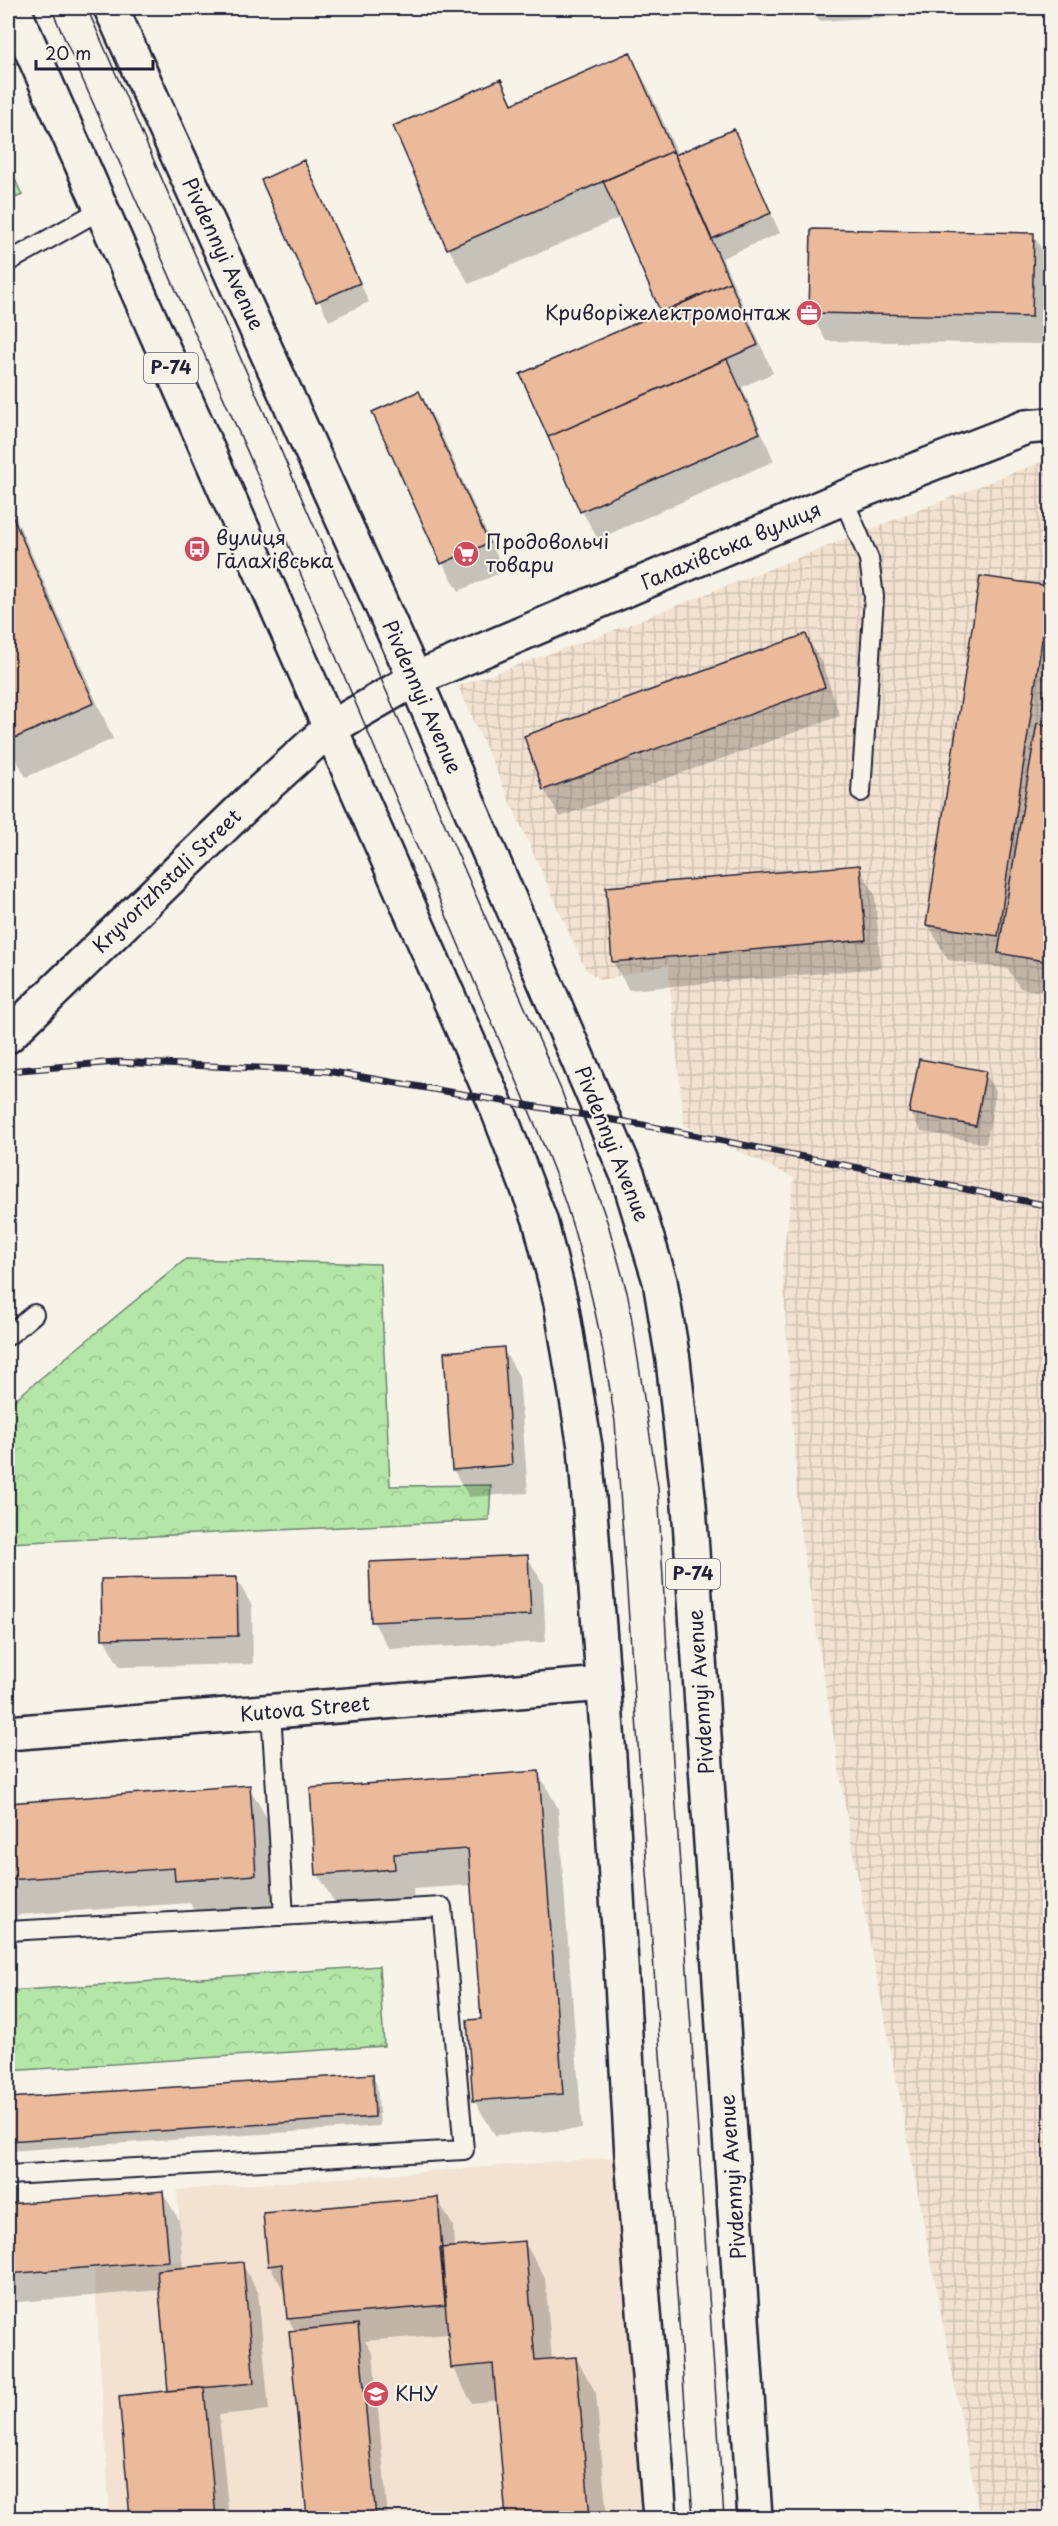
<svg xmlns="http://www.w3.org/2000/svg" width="1058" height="2526" viewBox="0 0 1058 2526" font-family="'Playpen Sans',sans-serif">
<defs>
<pattern id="industrial-grid" width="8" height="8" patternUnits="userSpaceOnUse" patternTransform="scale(1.5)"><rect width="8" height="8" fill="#f3e2d1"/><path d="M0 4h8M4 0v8" fill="none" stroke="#d0c2b4"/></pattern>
<pattern id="grass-dots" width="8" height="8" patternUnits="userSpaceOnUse" patternTransform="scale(1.5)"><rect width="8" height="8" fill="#b4e6a7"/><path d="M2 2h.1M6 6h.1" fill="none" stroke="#9ac591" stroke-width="1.8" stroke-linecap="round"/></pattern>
<pattern id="forest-crowns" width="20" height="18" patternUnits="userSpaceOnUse" patternTransform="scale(1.5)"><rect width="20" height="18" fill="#b4e6a7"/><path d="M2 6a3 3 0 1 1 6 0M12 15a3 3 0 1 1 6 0" fill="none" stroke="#9ac591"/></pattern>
</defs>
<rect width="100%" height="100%" fill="#f7f3e8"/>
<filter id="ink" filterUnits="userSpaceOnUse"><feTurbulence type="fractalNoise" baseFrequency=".0167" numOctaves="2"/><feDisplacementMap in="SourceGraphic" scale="12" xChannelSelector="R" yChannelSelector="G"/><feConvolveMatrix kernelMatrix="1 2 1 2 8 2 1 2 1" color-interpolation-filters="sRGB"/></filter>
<g filter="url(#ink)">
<path fill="#f3e2d1" d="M632,2156L660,2518H110L94,2269L182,2261L177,2190Z"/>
<path fill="url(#industrial-grid)" d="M1043,461H1050V2518H980L851,1842L799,1525L782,1262L794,1178L684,1125L668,965L601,980L586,970L458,686L597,637Z"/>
<path fill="url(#grass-dots)" stroke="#6b8471" stroke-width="1.5" d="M8,164L22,195L8,201Z"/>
<path fill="url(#forest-crowns)" stroke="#6b8471" stroke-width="1.5" d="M186,1259L380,1264L390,1486L491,1485L489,1520L8,1543V1405Z
M379,1966L384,2046L8,2071V1991Z"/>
<path fill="#0003" d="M811,8H1040L819,21Z
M629,54L649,89L678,155L734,131L780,233L722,258L773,373L742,387L774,461L598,539L582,511L522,375L663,313L621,217L469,284L449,249L395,127L501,81L514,105Z
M303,161L369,302L329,321L263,180Z
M1033,234L1049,262L1048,344L826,341L810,313Z
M419,393L435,420L504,571L459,591L443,564L374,413Z
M8,500L113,739L26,777L8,745Z
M981,578L1050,588V993L1020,988L1008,969L948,960L928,924Z
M806,636L822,663L840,716L560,817L544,789Z
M859,867L875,895L881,968L629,990L613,962L607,888Z
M985,1073L996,1092L986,1144L921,1131L910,1112Z
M503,1349L519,1376L528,1493L469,1497L453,1469Z
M527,1556L543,1584L546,1642L389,1649L373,1621Z
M236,1578L252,1606L253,1664L120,1667L104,1639Z
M538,1773L558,1808L582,2129L495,2135L474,2100L482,2021L472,1885L413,1889L414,1904L338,1909L318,1874Z
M249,1787L269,1822L275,1910L196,1915L190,1903L17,1915L18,1928L8,1929V1804Z
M372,2076L377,2085L380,2126L8,2151V2100Z
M163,2193L179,2220L183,2269L242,2264L258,2292L269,2410L219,2415L229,2518H132L120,2397L170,2392L160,2290L8,2303V2206Z
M437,2198L453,2226L454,2249L524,2242L545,2277L552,2360L576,2358L596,2393L607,2518H508L498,2400L472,2403L452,2367L449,2334L365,2341L373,2354L388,2518H308L291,2333L296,2332L288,2319L286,2294L269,2265Z"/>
<path fill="#eaba9a" stroke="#22223b" stroke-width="1.5" d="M630,52L673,151L447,249L393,126L501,79L512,104Z
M734,129L771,213L712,239L675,155Z
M673,151L730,282L661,313L603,181Z
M304,160L360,283L316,302L261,180Z
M811,229L1034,233L1032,317L809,313Z
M730,282L758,345L548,437L520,374Z
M727,359L760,433L580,512L548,437Z
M419,391L489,543L441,564L372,412Z
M8,506L94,703L8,741Z
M980,576L1050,586L998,936L926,925Z
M806,634L825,687L543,790L524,736Z
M1037,723L1050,726V962L998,953Z
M860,865L866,940L612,962L606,887Z
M919,1059L986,1071L976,1126L909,1113Z
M504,1347L512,1465L452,1470L444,1352Z
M528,1555L531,1615L371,1622L369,1562Z
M237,1577L238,1636L102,1639L101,1579Z
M539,1771L563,2094L473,2101L467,2020L481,2019L468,1849L394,1854L395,1869L316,1875L310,1788Z
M250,1785L256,1875L175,1881L174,1868L8,1880V1803Z
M373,2074L375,2117L8,2141V2098Z
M163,2191L169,2261L8,2274V2204Z
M438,2197L446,2305L287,2319L282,2264L268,2266L263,2213Z
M525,2241L535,2360L576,2357L590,2518H506L493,2364L451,2368L440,2248Z
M243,2262L254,2383L168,2391L157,2270Z
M358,2324L376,2518H307L289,2331Z
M204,2387L216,2518H130L119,2396Z"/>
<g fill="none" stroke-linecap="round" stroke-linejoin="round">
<g stroke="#22223b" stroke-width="22">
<path id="lane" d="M8,262L102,209
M843,498L869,559L874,597L861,792
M8,1336L34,1314
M271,1712L284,1916
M8,1931L442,1907L464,2150L8,2175"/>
</g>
<g stroke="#22223b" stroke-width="38">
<path id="street" d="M415,679L843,498L1026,427L1050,425
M8,1733L603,1684"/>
</g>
<g stroke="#22223b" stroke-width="38">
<path id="secondary" d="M8,1036L252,799L329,729L415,679"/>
</g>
<g stroke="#22223b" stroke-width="38">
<path id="primary" d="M13,8L494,1100L540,1220L561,1303L585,1447L609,1756L632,2156L660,2518
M111,8L415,679L628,1176L660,1281L673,1360L689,1505L755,2518"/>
</g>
<use href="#lane" stroke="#f7f3e8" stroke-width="18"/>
<use href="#street" stroke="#f7f3e8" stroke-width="33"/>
<use href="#secondary" stroke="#f7f3e8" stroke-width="33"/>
<use href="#primary" stroke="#f7f3e8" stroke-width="33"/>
<path stroke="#22223b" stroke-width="1.5" d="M51,8L275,514L527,1105C537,1131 549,1156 558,1182C586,1259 603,1341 615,1422L693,2518
M87,8L562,1092L608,1224L628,1296L658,1487L673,1762L724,2518"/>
<g stroke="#22223b" stroke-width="7">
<path id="rail" d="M8,1071L116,1062L327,1071L643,1125L1050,1206"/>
</g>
<use href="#rail" stroke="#f7f3e8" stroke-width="4.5" stroke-dasharray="14" stroke-linecap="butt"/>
</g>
</g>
<defs>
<g id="office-disc" transform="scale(1.35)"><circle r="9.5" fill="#d1495b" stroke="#f7f3e8"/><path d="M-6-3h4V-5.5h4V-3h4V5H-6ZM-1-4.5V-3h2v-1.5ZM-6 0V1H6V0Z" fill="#fff"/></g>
<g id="bus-disc" transform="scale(1.35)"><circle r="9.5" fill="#d1495b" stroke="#f7f3e8"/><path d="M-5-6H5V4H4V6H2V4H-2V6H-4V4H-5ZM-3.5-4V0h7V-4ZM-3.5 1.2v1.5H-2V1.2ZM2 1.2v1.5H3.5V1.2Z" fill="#fff"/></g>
<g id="supermarket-disc" transform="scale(1.35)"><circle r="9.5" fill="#d1495b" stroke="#f7f3e8"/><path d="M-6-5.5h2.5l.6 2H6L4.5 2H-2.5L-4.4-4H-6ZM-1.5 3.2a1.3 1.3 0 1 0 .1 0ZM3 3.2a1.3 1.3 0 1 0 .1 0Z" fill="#fff"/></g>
<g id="university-disc" transform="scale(1.35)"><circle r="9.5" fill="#d1495b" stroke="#f7f3e8"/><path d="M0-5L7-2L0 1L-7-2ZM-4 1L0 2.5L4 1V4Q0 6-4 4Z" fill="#fff"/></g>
</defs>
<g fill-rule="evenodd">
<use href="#office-disc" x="809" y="313"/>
<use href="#bus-disc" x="197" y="549"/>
<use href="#supermarket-disc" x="466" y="554"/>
<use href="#university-disc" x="376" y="2394"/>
</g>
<g text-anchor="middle" stroke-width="4.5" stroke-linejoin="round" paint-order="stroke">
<g fill="#f7f3e8" stroke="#62616f" stroke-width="1.5">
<rect x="144" y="353" width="54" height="30" rx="4.5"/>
<rect x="666" y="1559" width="54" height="30" rx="4.5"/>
</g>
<g font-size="18" font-weight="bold" fill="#22223b">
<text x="171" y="374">Р-74</text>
<text x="693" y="1580">Р-74</text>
</g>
<g font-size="20" fill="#22223b" stroke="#f7f3e8">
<text transform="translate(223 254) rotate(65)" y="7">Pivdennyi Avenue</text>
<text transform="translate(731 546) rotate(-23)" y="7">Галахівська вулиця</text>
<text transform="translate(422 697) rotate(66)" y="7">Pivdennyi Avenue</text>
<text transform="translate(167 881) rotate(-44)" y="7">Kryvorizhstali Street</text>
<text transform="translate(612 1144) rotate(68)" y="7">Pivdennyi Avenue</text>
<text transform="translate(701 1692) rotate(-94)" y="7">Pivdennyi Avenue</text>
<text transform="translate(305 1709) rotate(-5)" y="7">Kutova Street</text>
<text transform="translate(733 2177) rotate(-94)" y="7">Pivdennyi Avenue</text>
</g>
<g font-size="20" fill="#22223b" stroke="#f7f3e8" text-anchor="start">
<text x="790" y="320" text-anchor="end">Криворіжелектромонтаж</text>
<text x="216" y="545">вулиця<tspan x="216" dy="23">Галахівська</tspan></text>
<text x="486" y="549">Продовольчі<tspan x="486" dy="23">товари</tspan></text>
<text x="395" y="2401">КНУ</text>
</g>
</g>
<rect width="1058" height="2526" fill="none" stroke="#f7f3e8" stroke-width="30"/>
<rect x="15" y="15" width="1028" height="2496" fill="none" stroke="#22223b" stroke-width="2" filter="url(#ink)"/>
<path d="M36 60v9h117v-9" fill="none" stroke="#22223b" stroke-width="3"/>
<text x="45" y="60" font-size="18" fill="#22223b" stroke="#f7f3e8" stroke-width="4.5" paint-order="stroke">20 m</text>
</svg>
